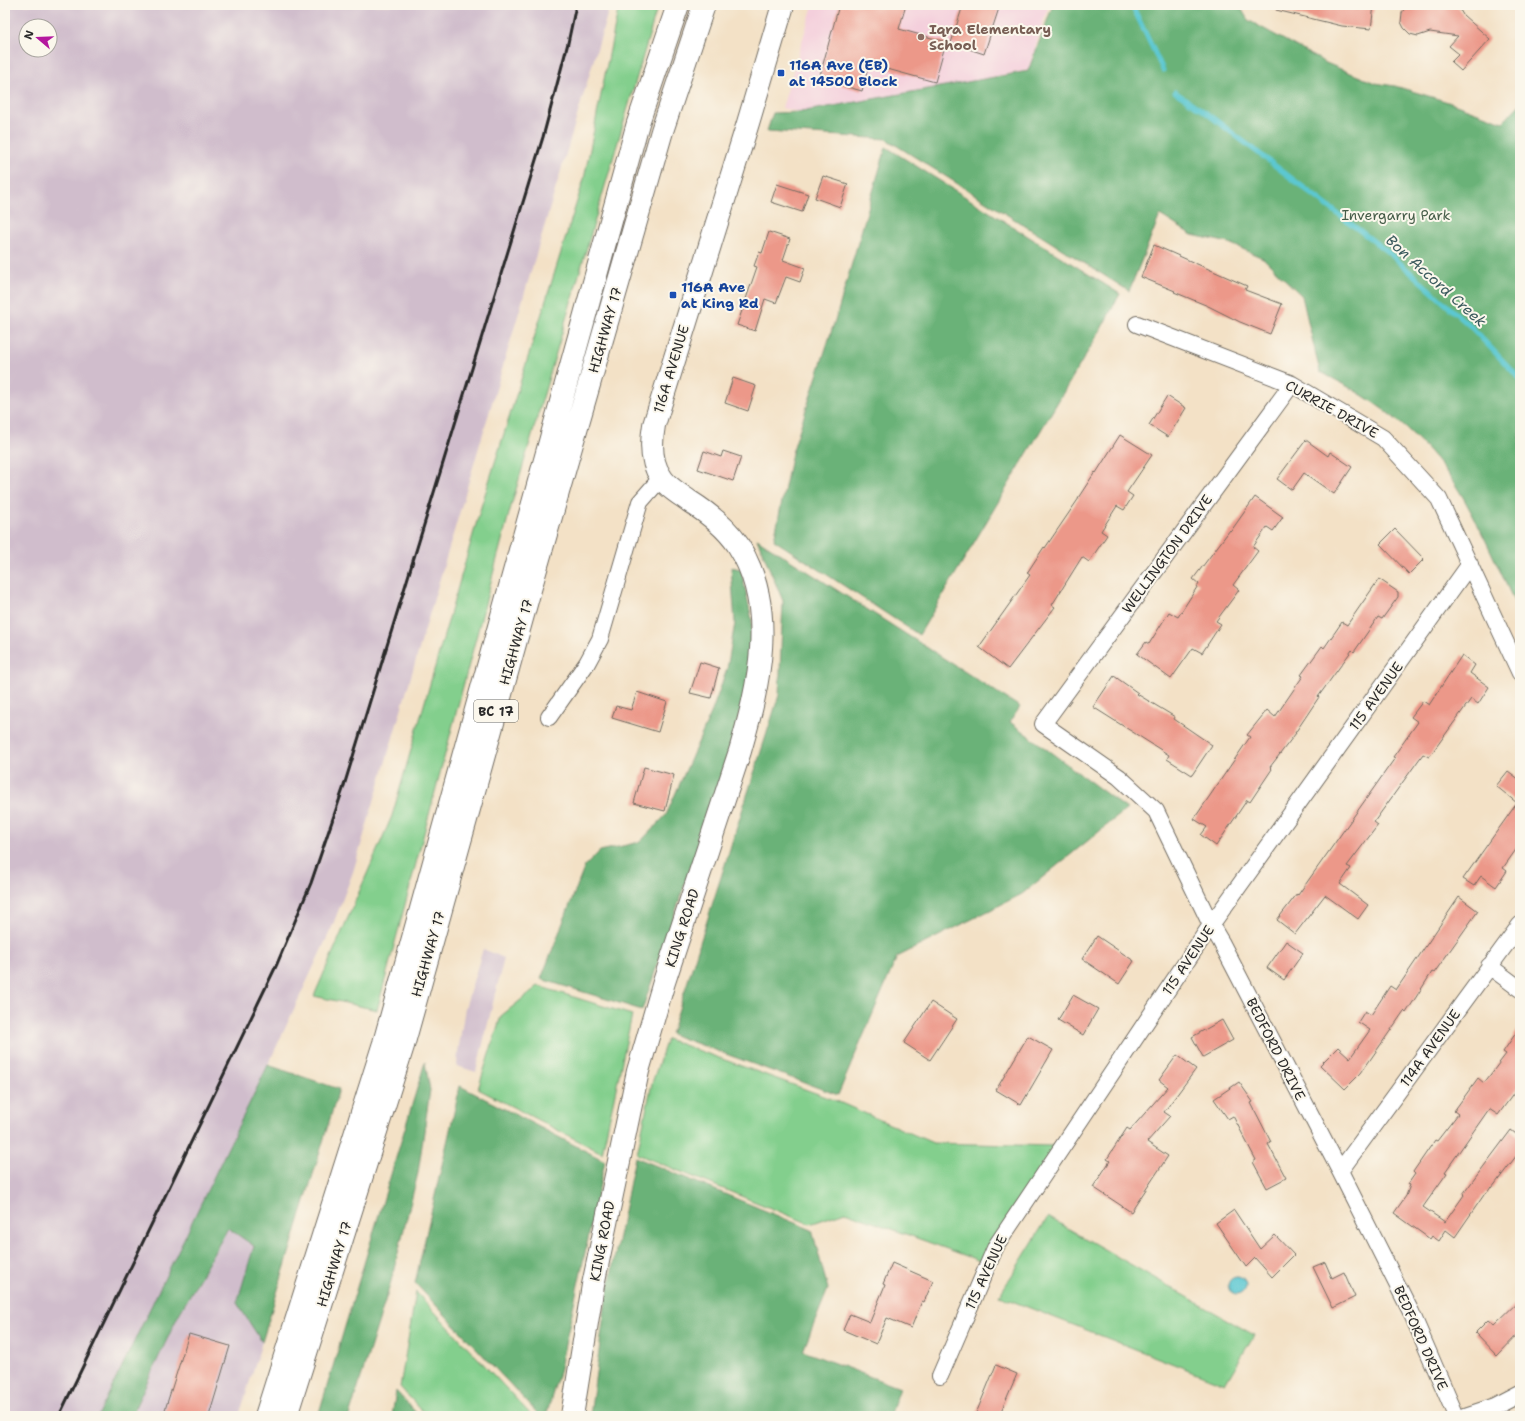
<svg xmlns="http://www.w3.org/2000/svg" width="1525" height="1421" viewBox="0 0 1525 1421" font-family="'Shantell Sans',sans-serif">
<rect width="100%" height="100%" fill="#fbf7ec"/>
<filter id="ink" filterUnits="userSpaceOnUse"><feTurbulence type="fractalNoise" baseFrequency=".025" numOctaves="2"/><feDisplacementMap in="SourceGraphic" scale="8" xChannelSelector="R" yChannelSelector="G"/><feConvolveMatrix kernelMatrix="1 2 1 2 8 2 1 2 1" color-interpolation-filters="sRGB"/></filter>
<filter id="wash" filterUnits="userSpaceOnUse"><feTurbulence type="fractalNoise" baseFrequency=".012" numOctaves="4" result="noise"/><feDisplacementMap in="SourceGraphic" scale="16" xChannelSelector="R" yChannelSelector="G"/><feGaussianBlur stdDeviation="0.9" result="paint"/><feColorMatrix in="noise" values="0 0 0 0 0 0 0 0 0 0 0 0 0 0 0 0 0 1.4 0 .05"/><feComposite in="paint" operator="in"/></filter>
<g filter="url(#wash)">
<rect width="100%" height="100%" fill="#f3e1c6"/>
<path fill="#f4cfdc" d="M813,5H1049L1028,70L804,113L782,108Z"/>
<path fill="#d0bdcc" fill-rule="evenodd" d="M5,5H610L353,872L332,927L268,1065L98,1416H5ZM26,26H50V50H26Z
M483,949L504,958L476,1072L457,1066L458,1052L465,1008Z
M228,1228L255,1246L238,1303L262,1342L239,1416H131L178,1316Z"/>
<path fill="#83cf8d" stroke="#577d5c" d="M619,5H658L510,510L377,1010L314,996L392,816L481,507L584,179Z
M538,986L632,1015L602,1153L478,1089L501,1016Z
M667,1039L832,1099L933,1143L1056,1146L983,1262L845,1212L810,1224L637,1154L652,1083Z
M1048,1217L1254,1335L1225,1384L999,1296Z
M416,1292L532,1416H427L400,1387Z"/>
<path fill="#6ab278" stroke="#4a6e52" d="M1053,5H1239L1248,20L1326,63L1375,83L1395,86L1445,101L1503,122L1520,104V614C1502,576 1485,536 1464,499C1430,440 1380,401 1320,372L1302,296L1263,258L1229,243L1192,235L1160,215L1129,291L886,139L767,131L773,113L800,112L1028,71Z
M886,147L1120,294L1100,331L919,635L774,540L792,453L838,311Z
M757,539L1020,707L1010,722L1127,809L1022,894L897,957L838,1095L671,1034L779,695L783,601Z
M731,567L741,569L752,620L749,682L719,784L642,1010L541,979L585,866L600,851L640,842L666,815L712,711L727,669L735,623Z
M425,1062L430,1090L418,1173L390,1285L349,1416H318Z
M268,1065L339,1089L262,1342L237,1303L254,1246L228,1228L178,1316L131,1416H98Z
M460,1086L605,1161L559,1372L546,1416H540L415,1283Z
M635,1157L812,1230L828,1289L803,1351L900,1388L890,1416H590L606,1300Z
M396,1391L419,1416H392Z"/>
<path fill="#5cc8d2" stroke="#447a7e" d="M1228 1286a9 9 0 1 1 18 0a9 9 0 1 1-18 0Z"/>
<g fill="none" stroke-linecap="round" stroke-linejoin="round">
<path stroke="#5cc8d2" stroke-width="5" d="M1132,5L1163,70
M1175,92L1205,112L1389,253L1471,327L1520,379"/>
</g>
<g id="blocks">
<path fill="#ec9889" d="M839,5H906L899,29L946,42L935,82L869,64L862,91L819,79Z
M963,5H1000L984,54L951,43Z
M1276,5H1374L1371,29L1342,26L1276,10Z
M1406,5H1457L1463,15L1490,39L1461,71L1451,62L1459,54L1449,46L1458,36L1430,32L1418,36L1410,34L1404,28L1401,22L1402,13Z
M823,176L848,184L840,207L815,198Z
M777,184L808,194L802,212L771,202Z
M769,232L790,239L783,260L805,268L800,282L786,277L776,303L765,299L755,331L737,325L757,267L754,266L759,252L762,253Z
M1154,245L1247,286L1245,290L1282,304L1270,334L1240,322L1208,306L1174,292L1175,291L1141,277Z
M733,378L756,386L748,411L725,403Z
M1167,396L1186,408L1168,437L1149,425Z
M1120,435L1152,455L1127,492L1133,496L1124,510L1117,506L1101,531L1107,535L1089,562L1082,557L1052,605L1055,607L1008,669L979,647L1030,575L1027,573L1044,547L1045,548L1079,498H1078L1095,472L1096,473Z
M1306,440L1328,456L1330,452L1352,467L1334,494L1304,473L1292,490L1277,479Z
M704,451L721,457L723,451L741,457L733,481L698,469Z
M1255,497L1283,517L1273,531L1267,527L1253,547L1258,551L1233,585L1239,590L1216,621L1221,624L1202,653L1193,648L1171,679L1137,654L1146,642L1149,644L1169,612L1178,617L1199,584L1193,579L1230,530L1231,531Z
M1395,529L1424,559L1409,574L1380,544Z
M1379,579L1398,592V597L1382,619L1378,617L1354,652L1352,650L1318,697H1319L1295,733H1296L1270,767L1272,769L1250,802L1247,800L1216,846L1201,835L1207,827L1194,819L1250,737L1247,735L1267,710L1275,717L1303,676L1301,675L1322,646L1324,648L1342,622L1347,625Z
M1462,655L1475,665L1470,673L1489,687L1478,704L1471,699L1429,757L1423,754L1374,822L1378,825L1347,866L1351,868L1340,884L1368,905L1358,919L1325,895L1295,934L1277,920L1297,894L1298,895L1395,758L1393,757L1418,722L1411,717L1423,701L1429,705Z
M700,662L719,668L711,698L690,693Z
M1114,676L1138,693L1137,694L1175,717L1174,719L1212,745L1192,775L1167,759L1169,755L1093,707Z
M637,692L667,702L658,732L612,718L616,706L631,710Z
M644,767L674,775L665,811L634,803Z
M1508,771L1520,780V844L1503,868L1507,871L1496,887L1481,876L1474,886L1463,879L1517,803L1496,786Z
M1459,897L1478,911L1434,973L1432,972L1406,1013L1404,1011L1361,1073L1345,1089L1320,1065L1338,1047L1350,1058L1370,1030L1358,1022L1365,1011L1371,1015L1390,986L1396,990Z
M1097,936L1134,961L1119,984L1082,959Z
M1286,941L1303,953L1284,980L1267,968Z
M1073,995L1098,1009L1083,1035L1058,1020Z
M931,1002L957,1019L930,1060L904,1043Z
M1222,1020L1233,1040L1203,1057L1192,1037Z
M1520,1027V1085L1498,1115L1489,1109L1445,1172L1447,1173L1423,1207L1445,1222L1464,1195L1463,1194L1511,1130L1520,1137V1151L1492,1188L1491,1187L1487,1193L1486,1192L1455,1237L1446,1230L1439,1241L1432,1236L1430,1239L1394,1213L1406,1196L1410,1185L1408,1184L1415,1174L1413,1172L1435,1140L1437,1141L1458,1114L1454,1111L1478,1078L1484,1083L1506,1054L1503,1052Z
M1028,1036L1053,1050L1021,1105L996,1090Z
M1177,1055L1196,1069L1164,1112L1170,1116L1147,1142L1168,1156L1131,1212L1093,1187L1110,1161L1107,1159L1127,1128L1130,1130L1168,1087L1159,1080Z
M1239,1082L1253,1102L1251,1103L1271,1142L1268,1144L1286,1178L1267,1188L1253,1162L1256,1160L1233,1116L1228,1119L1214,1099Z
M1234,1210L1260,1249L1275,1235L1294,1255L1272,1277L1255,1258L1246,1267L1216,1223Z
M1325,1262L1332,1278L1344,1272L1355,1297L1333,1308L1313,1267Z
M892,1263L933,1281L924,1302L922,1301L911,1328L887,1318L876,1344L843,1330L850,1314L870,1322L885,1285L883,1284Z
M1520,1300V1332L1497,1356L1475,1333L1488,1320L1494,1325Z
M189,1334L230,1346L209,1416H163Z
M996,1365L1017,1374L999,1416H975Z"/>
</g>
</g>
<g filter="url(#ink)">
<use href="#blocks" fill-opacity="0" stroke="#716b61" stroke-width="1"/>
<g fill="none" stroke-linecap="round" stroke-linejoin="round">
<g stroke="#716b61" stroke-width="18">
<path id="street" d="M1137,324L1292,384L1383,438L1439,499L1520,673
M1292,384L1043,724L1119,777L1156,811L1211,925L1221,942L1340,1171L1411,1312L1456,1416
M549,717L587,663L600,639L640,502L661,478
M1489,966L1520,989
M1340,1171L1520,925
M940,1376L996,1246L1211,925L1470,564
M1465,1416L1495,1406L1520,1393"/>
</g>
<g stroke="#716b61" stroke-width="24">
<path id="secondary" d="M572,1416L593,1285L638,1071L664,982L740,751C759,685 778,608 738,545C725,526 708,513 689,501C681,495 666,486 661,477C650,462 651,442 654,425L748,123L783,5"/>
</g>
<g stroke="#716b61" stroke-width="24">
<path id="highway" d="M266,1416L384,1043L638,123L678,5
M286,1416L403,1046L531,586L662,131L704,5"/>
</g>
<use href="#street" stroke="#fff" stroke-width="16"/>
<use href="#secondary" stroke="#fff" stroke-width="22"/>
<use href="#highway" stroke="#fff" stroke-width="22"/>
<path stroke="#2b2b2b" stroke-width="3" d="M59,1416L277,964L311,883L343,789L543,137L568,43L576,5"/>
</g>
</g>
<circle fill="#8d6e63" stroke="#fbf7ec" stroke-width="1.5" cx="921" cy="37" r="4"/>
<g fill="#1a4fb4" stroke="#fbf7ec" stroke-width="1.5">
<rect x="777" y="69" width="8" height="8" rx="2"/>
<rect x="669" y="291" width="8" height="8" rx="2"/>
</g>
<g text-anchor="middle" stroke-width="4" stroke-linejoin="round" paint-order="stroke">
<rect fill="#fbf7ec" stroke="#696865" stroke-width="1" x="474" y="700" width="44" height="22" rx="3"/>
<g font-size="13" font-weight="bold" fill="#2b2b2b">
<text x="496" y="716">BC 17</text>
</g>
<g font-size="14" font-weight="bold" fill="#785e54" stroke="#fbf7ec" text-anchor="start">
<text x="929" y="34">Iqra Elementary<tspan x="929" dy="16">School</tspan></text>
</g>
<g font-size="14" font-weight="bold" fill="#164399" stroke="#fbf7ec" text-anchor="start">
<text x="789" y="70">116A Ave (EB)<tspan x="789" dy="16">at 14500 Block</tspan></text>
<text x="681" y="292">116A Ave<tspan x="681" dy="16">at King Rd</tspan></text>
</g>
<g font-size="14" fill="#455c48" stroke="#fbf7ec">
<text x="1396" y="220">Invergarry Park</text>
</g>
<g font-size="14" fill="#2b2b2b" stroke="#fbf7ec">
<text transform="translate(605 330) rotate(-74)" y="5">HIGHWAY 17</text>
<text transform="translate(671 369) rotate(-73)" y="5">116A AVENUE</text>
<text transform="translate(1332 409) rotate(29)" y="5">CURRIE DRIVE</text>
<text transform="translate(1167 554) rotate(-54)" y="5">WELLINGTON DRIVE</text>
<text transform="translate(516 642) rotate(-74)" y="5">HIGHWAY 17</text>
<text transform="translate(1376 696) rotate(-54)" y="5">115 AVENUE</text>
<text transform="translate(682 928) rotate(-72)" y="5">KING ROAD</text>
<text transform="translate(428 954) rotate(-74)" y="5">HIGHWAY 17</text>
<text transform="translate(1188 960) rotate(-56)" y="5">115 AVENUE</text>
<text transform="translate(1430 1048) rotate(-54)" y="5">114A AVENUE</text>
<text transform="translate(1276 1049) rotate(63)" y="5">BEDFORD DRIVE</text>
<text transform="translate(602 1241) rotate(-79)" y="5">KING ROAD</text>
<text transform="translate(334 1264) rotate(-73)" y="5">HIGHWAY 17</text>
<text transform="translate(986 1272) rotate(-65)" y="5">115 AVENUE</text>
<text transform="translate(1421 1338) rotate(66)" y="5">BEDFORD DRIVE</text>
</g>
<g font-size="15" font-style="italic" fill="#3a5a5d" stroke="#fbf7ec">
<text transform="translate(1436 281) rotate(42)" y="5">Bon Accord Creek</text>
</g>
</g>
<rect width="1525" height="1421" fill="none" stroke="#fbf7ec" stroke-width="20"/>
<g transform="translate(38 38) rotate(289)"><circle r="19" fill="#fbf7ec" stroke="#a8a59f"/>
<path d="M0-3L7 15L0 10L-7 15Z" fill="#b5179e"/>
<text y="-6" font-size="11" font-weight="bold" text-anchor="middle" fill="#2b2b2b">N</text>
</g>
</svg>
